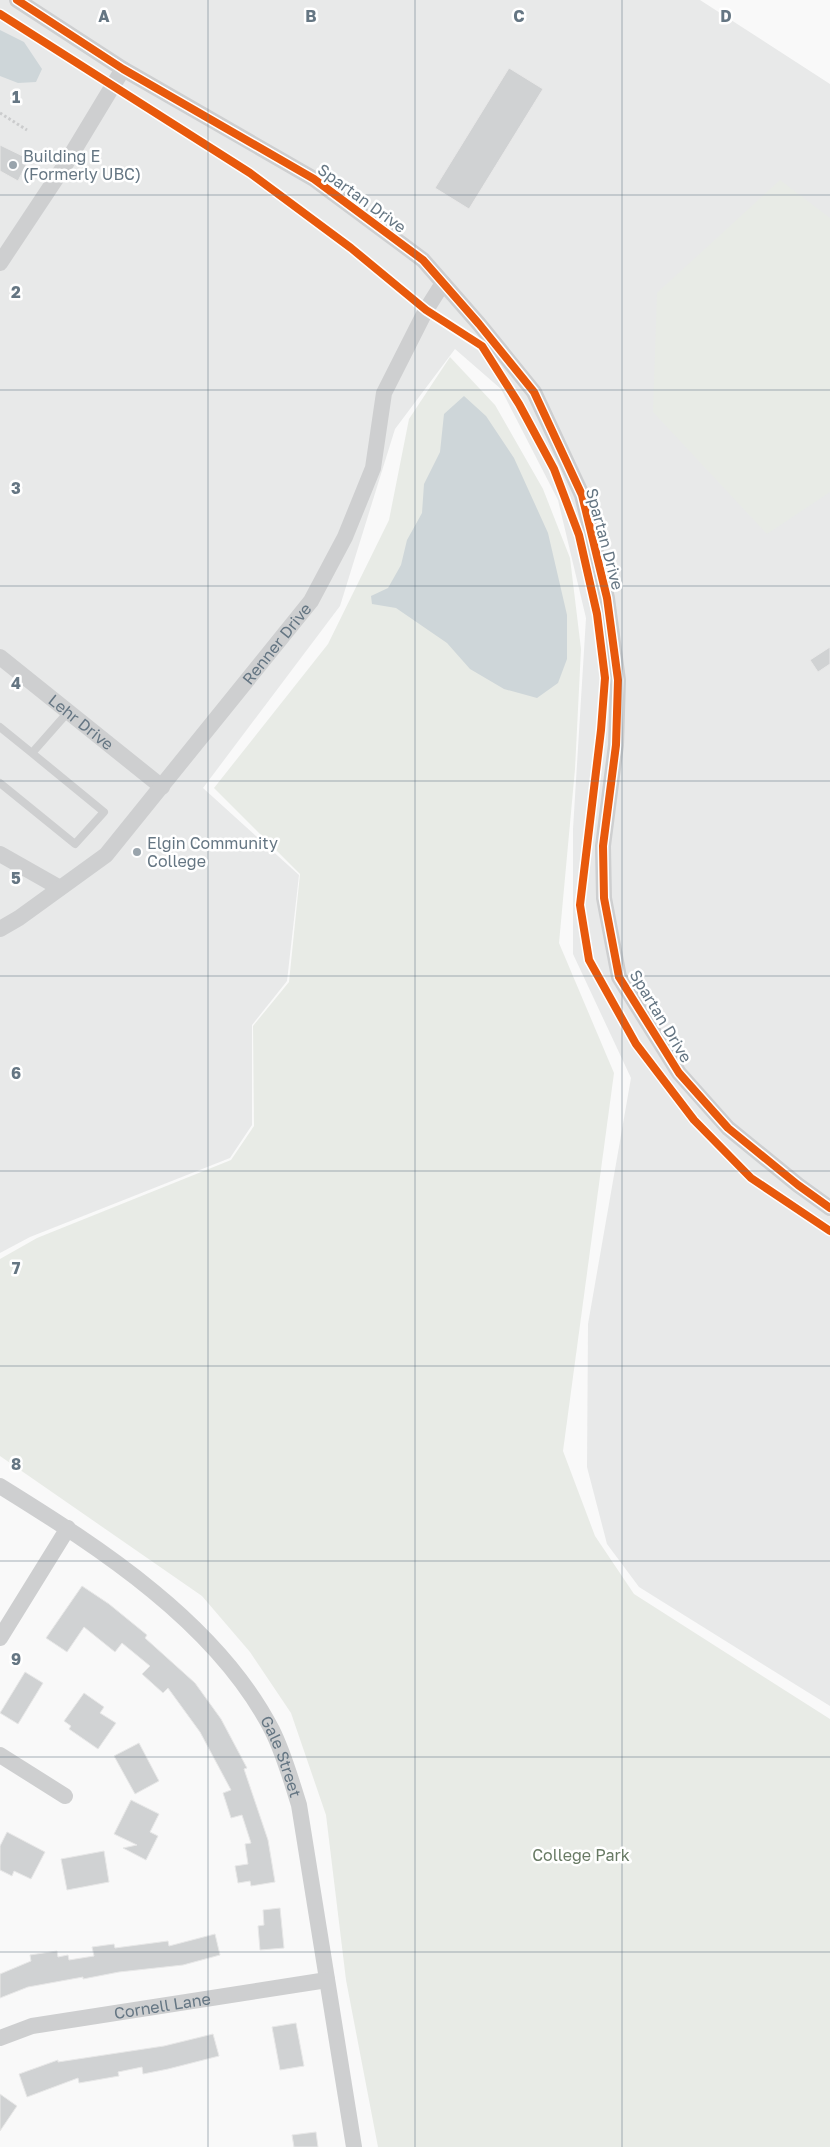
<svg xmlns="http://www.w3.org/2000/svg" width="830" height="2147" viewBox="0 0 830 2147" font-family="'Golos Text',sans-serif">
<rect width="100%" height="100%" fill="#f9f9f9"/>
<path fill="#e8e9e9" d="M0,0H700L830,84V1706L639,1587L607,1544L587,1467L588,1324L631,1078L573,954V829L586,618L558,500L501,389L455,349L395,429L340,606L203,788L299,875L287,981L252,1025V1125L230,1158L30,1237L0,1253Z"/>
<path fill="#e8ebe6" d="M780,180L830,218V492L767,534L653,412L657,293Z
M450,357L495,405L543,489L570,558L581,649L575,769L559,943L614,1073L563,1451L595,1536L634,1594L830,1719V2147H378L346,1980L326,1815L291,1713L250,1652L202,1596L0,1456V1259L37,1238L231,1160L254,1126L253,1026L289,982L300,874L214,788L328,644L389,520L409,419Z"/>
<path fill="#ced6d9" d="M0,30L24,42L42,69L36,82L18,83L0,76Z
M464,396L486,416L514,458L548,533L567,615V659L558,683L537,698L504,689L470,669L447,643L396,608L372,604L371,596L388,588L401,565L407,540L422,513L424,484L440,452L444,414Z"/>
<path fill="#d0d2d3" stroke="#e8e8e8" d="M509,68L543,89L469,209L435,188Z
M0,145L29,159L18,181L0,171Z
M830,647V664L818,672L810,660Z
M82,1586L109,1604L147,1635L145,1638L195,1683L221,1719L247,1768L244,1769L268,1840L275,1882L251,1886L250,1881L238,1883L235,1866L248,1864L245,1844L251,1843L242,1815L231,1818L223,1793L231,1790L200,1732L168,1688L163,1693L142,1674L150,1666L122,1643L115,1652L84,1627L67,1652L46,1638Z
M25,1672L43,1683L18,1724L0,1713Z
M84,1693L104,1707L100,1713L116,1723L98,1749L69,1729L71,1726L64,1721Z
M139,1743L159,1781L135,1794L114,1756Z
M131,1800L159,1814L150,1832L158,1836L146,1860L123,1848L137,1845L114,1834Z
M7,1832L45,1852L31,1879L14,1871L12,1876L0,1870V1846Z
M104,1851L109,1882L67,1890L61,1859Z
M280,1908L284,1948L260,1950L258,1926L264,1925L263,1910Z
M215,1934L220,1955L183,1965L119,1972L83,1979V1977L28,1987L0,1998V1974L31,1961L30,1955L57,1951L58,1957L68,1955L69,1960L94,1956L92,1947L114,1944L115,1948L168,1941L169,1946Z
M296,2023L304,2066L280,2070L272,2027Z
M213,2034L219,2056L168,2069L143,2074L142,2067L118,2072L119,2076L79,2083L78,2078L27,2097L19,2074L58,2060V2062L164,2046Z
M0,2094L17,2106L0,2131Z
M316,2132L318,2147H294L292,2135Z"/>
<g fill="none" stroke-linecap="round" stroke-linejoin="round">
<path stroke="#cbcccd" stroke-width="3" stroke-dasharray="2.5 2.5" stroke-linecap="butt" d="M0,113L27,130"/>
<path stroke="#cecfd0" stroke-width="8" d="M0,727L32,753L69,711
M0,783L75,844L104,812L32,753"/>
<g stroke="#cecfd0" stroke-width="16">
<path d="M17,0L123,69L314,179L423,260L479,324L534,392L582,495L607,598L618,680L616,745L603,846L604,898L619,977L679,1073L728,1128L798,1185L830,1208"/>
<path d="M0,263L65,165L123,69"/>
<path id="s1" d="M0,657L162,787"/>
<path d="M0,854L60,888"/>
<path id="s2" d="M0,929L19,918L106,855L311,601L345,537L373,468L384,393L426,310L443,283"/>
<path id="s3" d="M0,1486C100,1548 217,1623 272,1730C284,1754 291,1780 299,1805L354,2147"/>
<path d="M0,1638L68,1528"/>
<path d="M0,1755L65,1796"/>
<path id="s4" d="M0,2038L32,2026L327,1980"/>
</g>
<g stroke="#fff" stroke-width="11">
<path id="cycleway" d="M17,0L123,69L314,179L423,260L479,324L534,392L582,495L607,598L618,680L616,745L603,846L604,898L619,977L679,1073L728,1128L798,1185L830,1208
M0,14L250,173L351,248L426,310L482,346L519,404L554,469L579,535L597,614L605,678L601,730L580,905L589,960L636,1044L694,1120L751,1178L830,1231"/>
</g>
<use href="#cycleway" stroke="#e8590c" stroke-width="8"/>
</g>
<path fill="none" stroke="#657683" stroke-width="1" stroke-opacity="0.55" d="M208,0V2147M415,0V2147M622,0V2147M0,195H830M0,390H830M0,586H830M0,781H830M0,976H830M0,1171H830M0,1366H830M0,1561H830M0,1757H830M0,1952H830"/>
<g fill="#99a4ac" stroke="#fff" stroke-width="2">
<circle cx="13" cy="165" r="5"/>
<circle cx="137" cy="852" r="5"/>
</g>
<g text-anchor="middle" stroke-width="5" stroke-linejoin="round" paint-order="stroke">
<g font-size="16" fill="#657683" stroke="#fff" text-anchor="start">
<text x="23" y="162">Building E<tspan x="23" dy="18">(Formerly UBC)</tspan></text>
<text x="147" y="849">Elgin Community<tspan x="147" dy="18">College</tspan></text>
</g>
<g font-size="16" fill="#657683" stroke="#fff">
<text transform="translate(362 198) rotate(36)" y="6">Spartan Drive</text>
<text transform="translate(605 539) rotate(75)" y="6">Spartan Drive</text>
<text dy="6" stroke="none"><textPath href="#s2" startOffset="401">Renner Drive</textPath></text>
<text dy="6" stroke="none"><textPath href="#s1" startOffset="104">Lehr Drive</textPath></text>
<text transform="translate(661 1016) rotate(59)" y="6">Spartan Drive</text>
<text dy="6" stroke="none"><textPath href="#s3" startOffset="398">Gale Street</textPath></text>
<text dy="6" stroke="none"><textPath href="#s4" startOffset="166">Cornell Lane</textPath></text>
</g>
<g font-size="16" fill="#687a64" stroke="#fff">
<text x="581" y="1861">College Park</text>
</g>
</g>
<g font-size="16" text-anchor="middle" font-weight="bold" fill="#657683" stroke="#fff" stroke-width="5" stroke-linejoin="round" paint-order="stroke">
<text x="104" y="22">A</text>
<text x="311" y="22">B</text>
<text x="519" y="22">C</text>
<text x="726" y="22">D</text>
<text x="16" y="103">1</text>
<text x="16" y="298">2</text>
<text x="16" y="494">3</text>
<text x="16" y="689">4</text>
<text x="16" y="884">5</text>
<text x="16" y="1079">6</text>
<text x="16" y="1274">7</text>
<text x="16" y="1470">8</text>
<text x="16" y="1665">9</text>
</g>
</svg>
